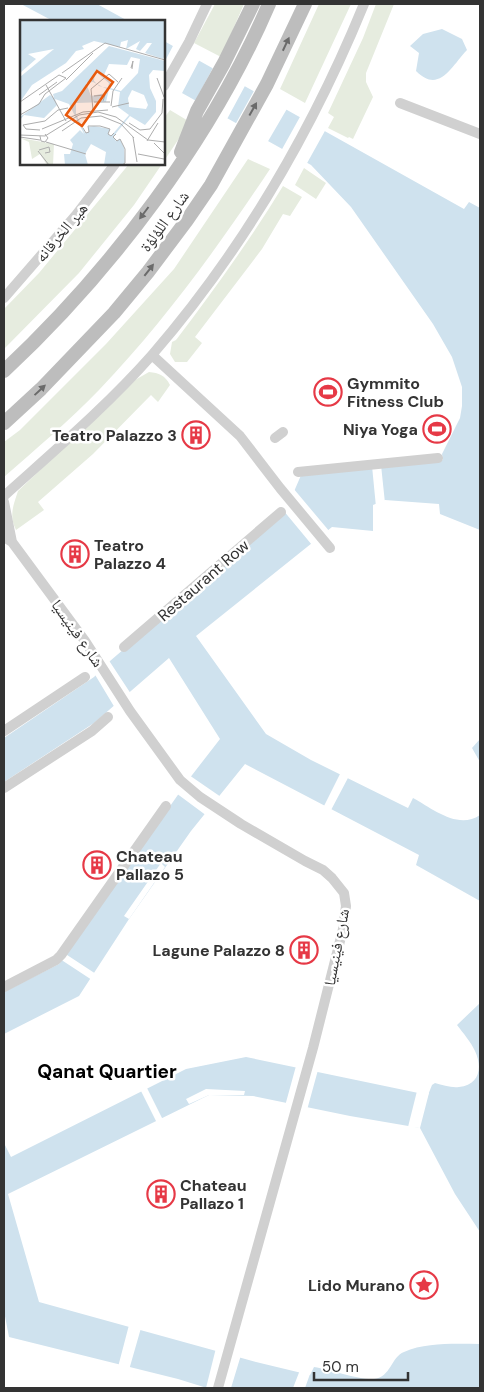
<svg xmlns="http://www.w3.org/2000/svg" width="484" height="1392" viewBox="0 0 484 1392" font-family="'DM Sans','Noto Naskh Arabic',sans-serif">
<rect width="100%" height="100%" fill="#fff"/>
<path fill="#e6ecdf" d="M215,4H244L221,57L194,43Z
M319,4H351L305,103L280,89Z
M376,4H394L366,73V82L373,97L353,139L349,137L348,138L328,128L334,117L328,113L363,38Z
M170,110L190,122L164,161V118Z
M248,159L270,169C218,247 164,322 99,390C69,421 36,449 4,477V442L20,430L106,344L174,269Z
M129,164H162L134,205L79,273L4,349V309L39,273Z
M304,168L326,183L316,199L295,185Z
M283,186L302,197L290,216L283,214L262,249L195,337L202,343L187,362H175L170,354L172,342L176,340C214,290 250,240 283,186Z
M149,372C159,373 165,375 170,385L158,402L151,395L93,454L38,502L44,510L16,530C9,516 13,506 18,491L135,380Z"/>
<path fill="#cfe2ee" d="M21,4H97L128,21H53Z
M442,29L462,39L467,50C451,67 439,94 416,71L419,53L410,46L423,34Z
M164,41L464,209L469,202L480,208V530L440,514L439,504L385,500L373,505V531L332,527L196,636L266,734L311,760L408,808L413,798C433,809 458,830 480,815V901L416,865L419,855L245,764L191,831L129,919L79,996L4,1034V992L59,964L70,949L189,779L220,739L169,658L94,723L4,782V738L94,677L110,661L286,510L302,473L443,460L442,454L460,418L462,406V387L452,357L433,324L351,207L311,165L164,83Z
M480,739V762L472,748Z
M480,1003V1232L455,1194L420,1128L350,1116L253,1096L209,1095L8,1194L39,1302L256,1362L310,1375L314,1367C331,1370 359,1380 374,1379C391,1377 391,1357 404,1352C427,1342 456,1344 480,1344V1388H207L178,1379L9,1337L4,1311V1143L11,1157L186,1069L246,1057L428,1095L432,1085L435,1083C443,1085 451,1088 459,1087C479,1085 483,1068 475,1051C471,1042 463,1033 457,1025Z"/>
<path fill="#fff" d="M174,44L200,59L181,95L164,86V63Z
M214,66L246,84L226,121L194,103Z
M255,89L288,107L267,143L235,125Z
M301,115L326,129L306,165L281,151Z
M381,465L385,503L376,507L372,466Z
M293,488L330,532L312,545L283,510Z
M108,659L131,694L115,708L94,673Z
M341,772L349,776L330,812L323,808Z
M189,775L221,797L207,816L176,793Z
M161,863L165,867L129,919L124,916Z
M64,953L96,974L92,980L60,959Z
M296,1066L318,1070L307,1110L285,1106Z
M146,1086L163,1120L157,1123L140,1089Z
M206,1089L245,1091L244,1095H209L189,1104L186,1099Z
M417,1091L429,1093L420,1128L408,1127Z
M129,1325L141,1328L129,1370L118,1367Z
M216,1348L241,1355L231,1388H206Z
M300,1370L310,1374L305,1388H293Z"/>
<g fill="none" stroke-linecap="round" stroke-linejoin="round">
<path stroke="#d0d0d0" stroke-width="10" d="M164,86L189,42L207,4
M400,103L480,134
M4,298L76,215L115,164
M152,355L240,436L280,488L330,548
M275,438L283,432
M298,472L438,458
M4,496C54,451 107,406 152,355C242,251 312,131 364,4
M4,502L12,542
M4,537L12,542L85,641L130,711L180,780L200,797L241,824L305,861L323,870L332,878L344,893L346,906L343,929L313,1048L218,1388
M124,647L281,512
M4,731L85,677
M4,788L92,731L108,717
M4,987L56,960L61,955L166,806"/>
<path stroke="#bdbdbd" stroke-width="14" d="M181,152L197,111L224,63L253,4
M4,371C111,271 211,139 269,4
M4,423L41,389L114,313L148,272L187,220L211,185L267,84L305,4"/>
</g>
<defs><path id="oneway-solid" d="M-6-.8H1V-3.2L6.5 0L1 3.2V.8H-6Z" transform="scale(1.25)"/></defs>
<g fill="#6a6a6a">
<use href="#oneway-solid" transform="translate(286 44) rotate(-65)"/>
<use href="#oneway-solid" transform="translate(253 109) rotate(-61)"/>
<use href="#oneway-solid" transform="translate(144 213) rotate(127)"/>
<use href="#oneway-solid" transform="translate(149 270) rotate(-52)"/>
<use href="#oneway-solid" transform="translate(40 390) rotate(-43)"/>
</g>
<defs>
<g id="stadium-ring" transform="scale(1.4375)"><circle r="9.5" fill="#fff" stroke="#e63946" stroke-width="1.5"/><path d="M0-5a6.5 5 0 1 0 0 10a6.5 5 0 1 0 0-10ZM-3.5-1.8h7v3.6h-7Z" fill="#e63946"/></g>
<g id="building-ring" transform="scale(1.4375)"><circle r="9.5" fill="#fff" stroke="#e63946" stroke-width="1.5"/><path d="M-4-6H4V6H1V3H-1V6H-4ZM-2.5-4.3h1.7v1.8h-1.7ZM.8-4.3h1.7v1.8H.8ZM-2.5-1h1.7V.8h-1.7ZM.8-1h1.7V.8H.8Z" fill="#e63946"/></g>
<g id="sight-ring" transform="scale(1.4375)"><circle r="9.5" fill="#fff" stroke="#e63946" stroke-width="1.5"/><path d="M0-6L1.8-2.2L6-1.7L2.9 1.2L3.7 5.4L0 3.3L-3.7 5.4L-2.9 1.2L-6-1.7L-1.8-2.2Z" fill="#e63946"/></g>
</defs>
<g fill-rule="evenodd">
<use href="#stadium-ring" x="328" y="392"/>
<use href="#stadium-ring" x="437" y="429"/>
<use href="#building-ring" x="196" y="435"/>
<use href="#building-ring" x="75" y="554"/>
<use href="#building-ring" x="97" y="865"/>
<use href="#building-ring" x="304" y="950"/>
<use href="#building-ring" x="161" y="1194"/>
<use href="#sight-ring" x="424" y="1285"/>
</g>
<g text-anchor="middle" stroke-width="5" stroke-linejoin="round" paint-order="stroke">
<g font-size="16" fill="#333" stroke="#fff">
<text transform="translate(164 221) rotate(-54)" y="6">شارع اللؤلؤة</text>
<text transform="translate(61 232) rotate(-50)" y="6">هير الخرقانه</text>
<text transform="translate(203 580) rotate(-41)" y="6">Restaurant Row</text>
<text transform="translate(78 633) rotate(55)" y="6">شارع فينيسيا</text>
<text transform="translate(336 947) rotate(-79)" y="6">شارع فينيسيا</text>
</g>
<g font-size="16" font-weight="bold" fill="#333" stroke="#fff" text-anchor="start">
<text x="347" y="389">Gymmito<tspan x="347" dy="18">Fitness Club</tspan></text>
<text x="418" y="435" text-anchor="end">Niya Yoga</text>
<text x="177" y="441" text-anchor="end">Teatro Palazzo 3</text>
<text x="94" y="551">Teatro<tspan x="94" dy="18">Palazzo 4</tspan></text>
<text x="116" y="862">Chateau<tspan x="116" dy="18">Pallazo 5</tspan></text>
<text x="285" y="956" text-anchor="end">Lagune Palazzo 8</text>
<text x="180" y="1191">Chateau<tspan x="180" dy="18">Pallazo 1</tspan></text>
<text x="405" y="1291" text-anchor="end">Lido Murano</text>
</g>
<g font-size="19" font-weight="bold" fill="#000" stroke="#fff">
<text x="107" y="1078">Qanat Quartier</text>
</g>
</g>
<g transform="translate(20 20)">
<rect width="145" height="145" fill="#fff"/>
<path d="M0,118L34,124L33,145H27L20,134L12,139L9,122Z" fill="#e6ecdf"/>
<path d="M0,0H145V35L143,39L125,33L132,23H127L120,31L116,29L120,21L106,29L108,20L101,22L100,27L74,21L62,26L64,29L56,31L46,43L12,65L0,82V57L34,29L8,34L16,39L0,53ZM89,26L145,41V51L133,50L129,55L130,68L136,81V92L125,105L110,96L93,117L96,121L100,119L104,128L105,142L102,145H84L86,132L71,124L65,134L68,145H45L44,134H50L53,124L50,120L60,110L64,114L49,84L35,79L37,85L24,98L4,95L0,100V97L30,75L34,78L33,74L42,71ZM111,37L120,39L118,53L101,71L90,68L91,63L84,55L89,44L107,45ZM75,51L89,63L88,68L79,66L74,61ZM73,62L87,69L86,73L71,76L66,63ZM89,69L100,72L98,87L109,95L91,116L88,114L90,109L74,106L68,107L69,112L65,113L56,94V83L86,82ZM112,70L124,75L128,85L126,89L109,87L108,78Z" fill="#cfe2ee" fill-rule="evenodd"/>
<path fill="none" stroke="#cfe2ee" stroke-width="2.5" d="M67,114L76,122H89M93,119L88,128L93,140L101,144M61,131L66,114"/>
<path fill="none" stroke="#adadad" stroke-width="1" d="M111,48L113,41L112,49M42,53L85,23L145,40M137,58L144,77M46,60L73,33M26,65L46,101M19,75L37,62M74,76L85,75L83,81M0,82L39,55L46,58L25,74L19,84L0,95M74,82H90M91,86L93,71L102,58M92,87L109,83M73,90L71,69L89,54L98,62M109,103L120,110L130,109L142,93L143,79M3,105L25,101L38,90L48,88M3,105L6,109L20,110M63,108L66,113L69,112L68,106H80L90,109L88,114L91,116L94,113M22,109L63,92L88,90M42,111L61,98L81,96L101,104L114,118M96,114L93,117L97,121L100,119L105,129V143L102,145M0,115L25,116L59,95L78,92L96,97L128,120L145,122M20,116L21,121L25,122L28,118L25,114M0,117L20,120M113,117L117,142M127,121L138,103M26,122L66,134M134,123L145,134M19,130L29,127L30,132L25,133M18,131L29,145M118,134L144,139"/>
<path fill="#e8590c" fill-opacity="0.15" stroke="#e8590c" stroke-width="2.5" d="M77,51L93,62L62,106L46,95Z"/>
<rect width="145" height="145" fill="none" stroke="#333" stroke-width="2.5"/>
</g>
<rect width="484" height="1392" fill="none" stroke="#333333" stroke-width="10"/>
<path d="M314 1372v8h94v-8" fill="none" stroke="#333333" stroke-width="2.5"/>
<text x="322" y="1372" font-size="15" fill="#333333" stroke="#ffffff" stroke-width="4" paint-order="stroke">50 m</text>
</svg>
